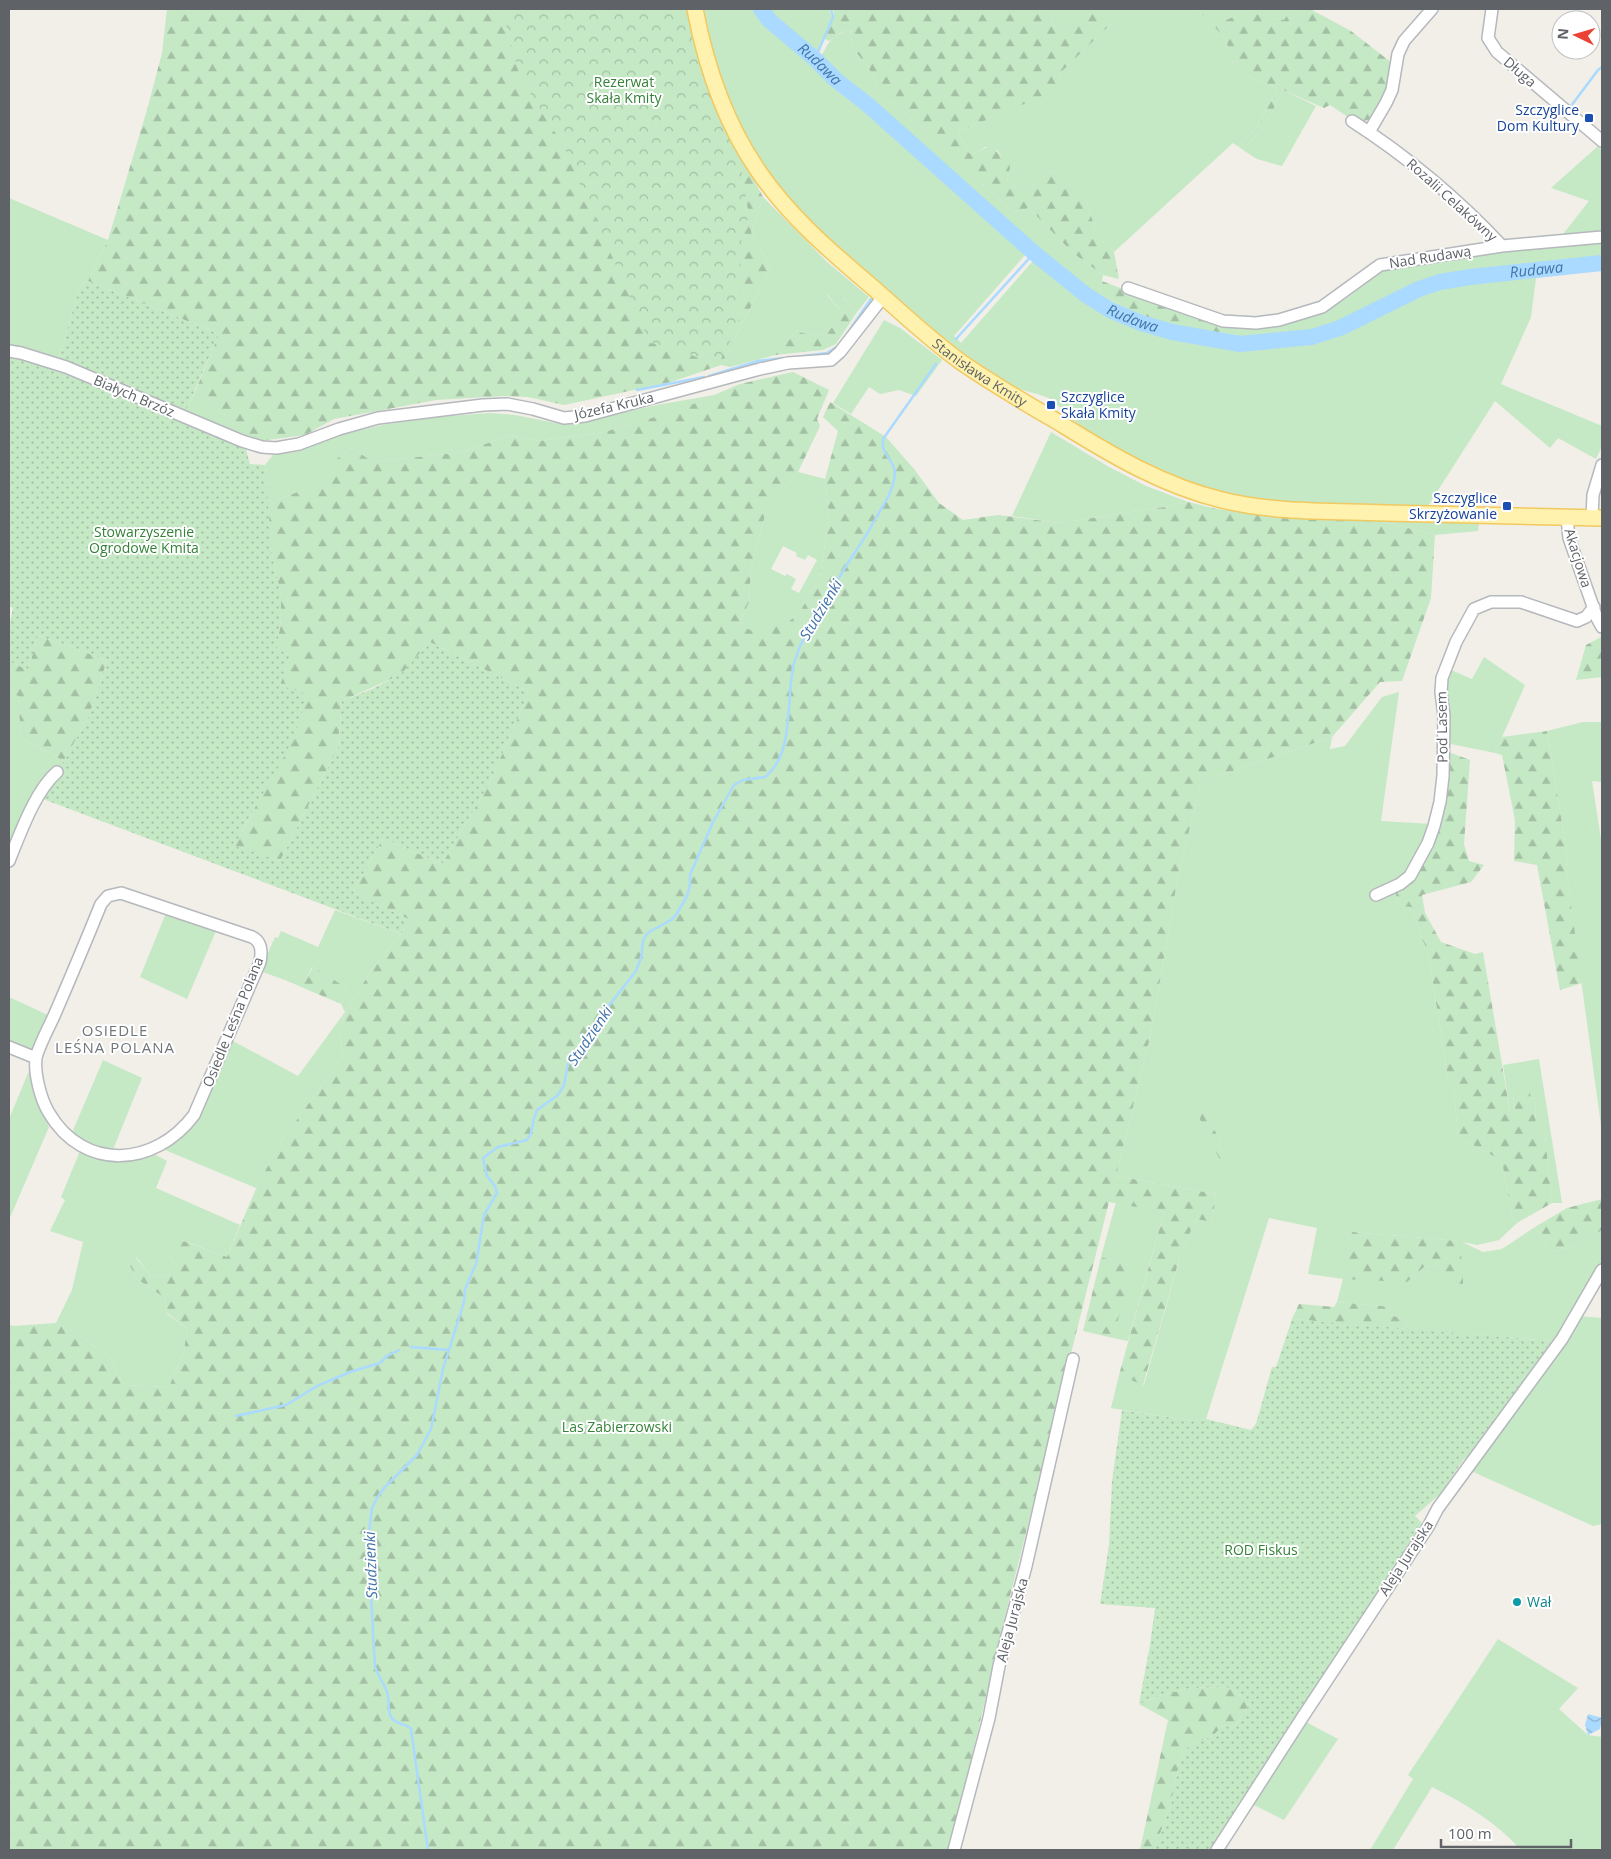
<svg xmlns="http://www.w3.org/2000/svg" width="1611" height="1859" viewBox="0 0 1611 1859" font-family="'Open Sans',sans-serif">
<defs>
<pattern id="forest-firs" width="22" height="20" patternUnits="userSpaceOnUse" patternTransform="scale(1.25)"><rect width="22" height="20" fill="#c5e8c5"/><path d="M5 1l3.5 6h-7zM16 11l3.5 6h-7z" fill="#a3c0a4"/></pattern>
<pattern id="park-crowns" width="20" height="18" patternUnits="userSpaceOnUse" patternTransform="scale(1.25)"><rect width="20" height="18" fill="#c5e8c5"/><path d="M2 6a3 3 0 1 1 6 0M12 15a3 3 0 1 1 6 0" fill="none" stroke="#a3c0a4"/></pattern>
<pattern id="garden-dots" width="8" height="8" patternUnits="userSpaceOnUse" patternTransform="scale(1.25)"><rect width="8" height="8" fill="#c5e8c5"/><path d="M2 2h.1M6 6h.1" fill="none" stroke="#a3c0a4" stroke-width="1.8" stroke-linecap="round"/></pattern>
<pattern id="water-waves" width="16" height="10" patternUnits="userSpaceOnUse" patternTransform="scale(1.25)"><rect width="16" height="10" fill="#aadaff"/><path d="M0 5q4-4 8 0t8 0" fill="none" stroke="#8eb4d2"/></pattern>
</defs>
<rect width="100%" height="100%" fill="#f1efe8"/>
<path fill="#c5e8c5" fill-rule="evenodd" d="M704,9H829L832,17L818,50H815L820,58C830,42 829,36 850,30L853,49L868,66L878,90L917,124L932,134V139L964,169L1014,212L1029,208L1073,253L1103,275L1100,294L1149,319L1207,331L1239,335L1240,327L1321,311L1347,298L1383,271L1411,264L1461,254L1602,239V270L1536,278L1531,317L1501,384L1602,426V446L1596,459L1558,438L1550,448L1495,401L1428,506C1360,504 1280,508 1215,490C1168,476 1122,454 1082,427C1071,419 1062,407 1050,399C1040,393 1028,393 1018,388C1007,383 996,375 986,368C949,345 915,314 882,285C852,259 822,233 795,204C745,150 716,81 704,9ZM1025,255L1033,261L961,343L954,336Z
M1047,9H1087L1058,31Z
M1104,9H1197L1225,38L1233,62L1252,78L1277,88L1261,121L1239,147L1233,143L1114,252L1102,241L1095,229L1087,202L1069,184L1059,181L1055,171C1036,175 1032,200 1007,181L1010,168L997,150L985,147L974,154L969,153L958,132L1056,90L1060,73L1112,23Z
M1218,9H1252L1226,20Z
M1266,9H1291L1284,20L1272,18Z
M1283,90L1316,106L1282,166L1257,159L1243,150L1266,124Z
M1598,146L1602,150V233L1560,238L1589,201L1551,188Z
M763,197L827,262L869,297L857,312L835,289L827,295L842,312L828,333L816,336L795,331L775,355L730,367L721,365L771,268L751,232Z
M9,198L108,240L88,281L80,286L59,358L9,347Z
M884,320L900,328L942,360L916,396L899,390L880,394L869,387L851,414L833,403Z
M197,387L243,434L186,411Z
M715,395L680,410L604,432L540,441L511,435L463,452L373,462L352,448L335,460L328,481L282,498L268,507L265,465L273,455L296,452L335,436L382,425L438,417L489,413L515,415L566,425L662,404Z
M1051,432L1109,467L1146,486L1188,502L1165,507L1059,523L1012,516Z
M798,472L825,479L829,515L820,578L799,613L782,627L757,634L739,625L749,602L751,567L766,512ZM783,546L797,553L796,556L805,560L808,555L817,560L799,593L791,589L796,579L787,574L785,576L771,569Z
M1373,519L1479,523L1478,531L1435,535Z
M1484,657L1525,685L1495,753L1446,743L1448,708L1446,681L1451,670L1472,679Z
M9,691L18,696L21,738L64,761L61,766L52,772L9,853Z
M1399,692L1381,821L1432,824L1413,868L1393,883L1398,905L1412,907L1421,937L1428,951L1448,1079L1454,1089L1458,1137L1499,1159L1503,1167L1512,1217L1517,1223L1499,1240L1477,1245L1462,1242L1483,1252L1502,1249L1535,1227L1539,1234L1546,1236L1548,1239L1544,1245L1551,1252L1573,1247L1602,1230V1264L1578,1306L1552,1341L1407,1329L1405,1319L1393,1316L1390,1307L1337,1302L1343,1279L1308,1274L1317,1228L1269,1218L1206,1419L1193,1421L1111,1408L1119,1375L1144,1385L1181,1253L1196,1219L1212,1222L1216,1194L1116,1176L1151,1033L1178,876L1201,782L1332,737L1330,749L1345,746L1382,697ZM1200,1105L1221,1142V1162ZM1352,1232L1459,1241L1442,1265L1424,1267L1407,1282Z
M1583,722H1602V782L1592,781L1602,846V1133L1566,869L1567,854L1547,731Z
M335,910L401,934L371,971L345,1012L340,1035L343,1056L283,1139L256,1188L165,1150L183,1135L231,1040L298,1076L345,1012L341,1004L347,988L312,967L305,981L287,974L285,980L260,971L275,937L278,938L281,931L318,947Z
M166,913L216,931L187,999L140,977Z
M9,997L50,1016L33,1048L29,1050L9,1043Z
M1539,1059L1562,1203H1552L1545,1136L1536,1130L1535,1100L1523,1088L1513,1095L1515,1111L1510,1112L1503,1065Z
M103,1060L142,1078L112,1152L71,1135Z
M29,1071L49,1127L9,1220V1119Z
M80,1151L138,1159L156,1155L167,1161L156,1188L240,1225L227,1257L182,1240L169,1277L151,1276L136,1257L130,1266L137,1279L165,1298L167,1314L187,1328L184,1351L169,1387L123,1385L110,1358L77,1333L56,1323L72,1290L83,1242L50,1231L65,1200L61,1197Z
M1116,1202L1164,1212L1128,1341L1113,1338L1132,1266L1101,1257Z
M1578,1316L1602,1318V1524L1593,1526L1469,1470Z
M1498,1639L1578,1688L1559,1709L1588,1735L1602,1737V1850H1521C1496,1822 1466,1804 1432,1787L1393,1850H1370L1413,1779L1408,1775Z
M1304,1721L1338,1739L1284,1820L1250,1803Z"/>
<path fill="url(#forest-firs)" d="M167,9H690L714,107L763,197L751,232L771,268L721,365L671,382L564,405L528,397L504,396L436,400L334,419L305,435L260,441L243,434L197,387L219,334L88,281L108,240L147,110L162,53Z
M833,9H1047L1058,31L1087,9H1104L1113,22L1060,73L1057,90L958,132L969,153L974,154C999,138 991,153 1009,161L1010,168L1007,181C1032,200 1036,175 1055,171L1059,180L1069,184L1087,202L1095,229L1102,241L1114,252L1119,279L1103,275L1073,253L1029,208L1014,212L964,169L932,139V134L917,124L878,90L868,66L853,49L850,30L840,33L829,41L823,38L834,13Z
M1197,9H1218L1226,20L1252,9H1266L1272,18L1284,20L1291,9H1310L1351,31L1392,63L1384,100L1371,119L1357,123L1330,105L1324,108L1283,90L1266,124L1243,150L1239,147L1261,121L1277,88L1252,78L1233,62L1225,38Z
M1102,281L1133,293L1240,327L1239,335L1207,331L1149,319L1100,294Z
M835,289L857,312L836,344L823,350L775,355L795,331L816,336L828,333L842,312L827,294Z
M793,372L829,390L817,419L820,426L798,472L766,512L751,567L749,602L739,625L757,633L766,623L782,627L799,613L820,578L829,515L825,479L838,431L823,417L830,402L886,437L914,469L939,503L963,520L998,515L1059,523L1165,507L1188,502L1217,509L1283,518L1373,519L1435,535L1431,598L1402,681L1380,682L1332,737L1201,782L1178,876L1151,1033L1116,1176L1216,1194L1212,1222L1196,1219L1181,1253L1143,1385L1119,1375L1164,1212L1109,1202L1001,1632L950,1850H9V1325L14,1326L56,1323L77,1333L110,1358L123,1385L169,1387L184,1351L187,1328L167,1313L165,1298L137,1279L130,1266L135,1257L151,1276L169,1277L181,1240L227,1257L258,1184L283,1139L343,1056L340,1035L345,1012L371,971L401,934L410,920L353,892L383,838L442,864L489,784L529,692L430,642L402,674L342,701L338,748L280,861L234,846L290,743L305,694L280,685L290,655L277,649L281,618V595L272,555L268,507L282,498L327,481L335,460L352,448L373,462L463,452L511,435L540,441L604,432L679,410L740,384Z
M38,636L73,647L107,661L89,716L64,761L21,738L18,696L9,691V661L28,670Z
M1601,637L1602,677L1576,680L1586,645Z
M1547,731L1567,854L1566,869L1582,983L1560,990L1537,865L1514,861L1515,820L1502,755L1495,753L1502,737Z
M1446,751L1470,760L1464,844L1469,861L1484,865L1471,882L1422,895L1425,913L1441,942L1475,954L1483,952L1510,1112L1515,1110L1513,1095L1523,1088L1527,1078L1532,1080L1530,1095L1535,1100L1536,1129L1545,1136L1552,1203L1517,1223L1512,1217L1503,1167L1499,1159L1458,1137L1454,1089L1448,1079L1428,951L1421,937L1412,907L1398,906L1395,890L1430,845Z
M313,967L347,988L341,1004L285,980L287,974L305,981Z
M1200,1104L1221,1142L1227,1162H1221L1194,1107Z
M1602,1199V1230L1573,1247L1551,1252L1544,1245L1548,1239L1546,1236L1539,1234L1535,1227L1567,1208Z
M1352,1232L1459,1241L1463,1268V1286L1449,1285L1442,1265L1424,1267L1407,1282L1343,1279Z
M1101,1257L1133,1266L1113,1338L1083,1331Z
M1337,1302L1391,1307L1393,1316L1405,1319L1407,1329L1292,1319L1299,1304L1334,1307Z
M1227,1687L1251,1701L1234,1728L1223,1725L1214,1735L1188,1747L1179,1764L1171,1804L1154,1850H1140L1168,1720L1139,1704L1165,1694L1191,1688Z"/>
<path fill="url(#park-crowns)" d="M507,9H688L701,66L721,122L739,153L749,217L742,229L738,326L717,367L679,349L650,343L563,145L520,77L506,25Z"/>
<path fill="url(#garden-dots)" d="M88,281L219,334L186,411L59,358L80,286Z
M9,356L55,370L245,446L250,464L265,465L272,555L281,595V618L277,649L290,655L280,685L306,694C298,750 257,795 235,846L280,861L338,748L342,701L372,689L401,674L430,642L529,692L489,784L442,864L383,838L353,892L410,920L401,934L43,799L52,780L60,775L61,766L89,716L107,661L73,647L38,636L28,670L9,661V626L13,608L9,606Z
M1292,1319L1552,1341L1471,1455L1464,1459L1440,1494L1415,1516L1422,1523L1291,1725L1245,1800L1240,1801L1234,1811L1235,1817L1212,1850H1154L1171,1804L1179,1764L1188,1747L1214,1735L1223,1725L1234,1728L1251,1701L1227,1687L1191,1688L1165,1694L1139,1704L1150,1645L1155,1608L1100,1604L1109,1545L1112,1481L1122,1410L1193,1421L1206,1419L1251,1430L1256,1424L1272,1367H1276Z"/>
<path fill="url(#water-waves)" d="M1588,1714L1602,1718L1600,1729L1588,1735L1585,1725Z"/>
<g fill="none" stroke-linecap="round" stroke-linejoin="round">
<path stroke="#aadaff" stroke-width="2.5" d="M815,59L833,17L831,9
M1571,106L1598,70L1602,67
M844,338L871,299
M956,339L1034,253
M796,357L827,353L838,346
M709,376L758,361L783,358
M637,390L704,377
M411,1347L449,1350
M236,1416L286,1405L317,1386L350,1372L380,1363L387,1356L399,1350
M428,1850L411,1729C406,1723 396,1725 391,1717C387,1709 390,1700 387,1692C384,1683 378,1676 375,1667L368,1541L372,1508L377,1498L384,1488L417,1455L431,1429L443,1369L464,1302L465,1289L476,1264L484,1215L497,1193L495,1186L487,1176L483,1158L498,1147L527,1140L531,1133L534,1118L537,1110L558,1095L564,1085L568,1064L571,1057L578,1052L590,1030L636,971L642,955V947L644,938L649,932L671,920L676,915L687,896L690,885V875L713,822L734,785L743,780L765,777C796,752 785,698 794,663C800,642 810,626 821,609C830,595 837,580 846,566C857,549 866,537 876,518C882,507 890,497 893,484C901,460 880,459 883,439L936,364"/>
<path stroke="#aadaff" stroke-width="16" id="s1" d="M761,9L769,20L815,59L836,80L867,104L1034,253L1086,295L1110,310L1141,323L1172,332L1240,344L1312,337L1340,328L1419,289L1440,282L1470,277L1602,263"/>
<g stroke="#b5b8bc" stroke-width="14">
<path id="minor" d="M1492,9L1488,38L1497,52L1602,141
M1352,121C1408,157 1456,197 1502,246
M1369,132L1386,103L1392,90L1398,54L1404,41L1432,9
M1128,288L1223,321L1256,323L1279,320L1322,307L1380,265L1502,246L1602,237
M9,351L21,353L66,367L242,441L262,447L276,448L299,444L339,429L378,418L483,405L507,404L533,409L564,418L585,416L760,369L788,363L831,360L840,352L883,297
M1567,517L1569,538L1597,618L1602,627
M1592,518L1593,495L1602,465
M9,861C20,834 35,791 57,772
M121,893L252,937C262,942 262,952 260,962L194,1115C155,1167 84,1172 49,1113C41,1100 34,1074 36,1058C38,1048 49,1027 54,1016C70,979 86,941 101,904L108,896Z
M1376,895L1400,884L1410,876L1428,843L1434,826L1440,802L1443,776L1444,716L1441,692L1442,678L1456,642L1474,609L1491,602H1521L1577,621L1586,617L1594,607
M9,1047L36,1058
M954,1850L989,1718L999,1666L1026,1566L1073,1359
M1217,1850L1302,1718L1428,1527L1438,1508L1562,1339L1602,1270"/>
</g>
<g stroke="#f2c960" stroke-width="18">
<g id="major">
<path id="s2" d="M695,9C706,67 725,123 759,172C789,216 830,251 870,285C900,311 929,339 961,362C994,385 1029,405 1063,425C1113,456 1164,486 1222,500C1275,513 1331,511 1386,513C1458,515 1530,516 1602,518"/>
</g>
</g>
<use href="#minor" stroke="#fff" stroke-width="11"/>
<use href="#major" stroke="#fff2af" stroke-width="15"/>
</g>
<g fill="#1a4fb4" stroke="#fff" stroke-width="2">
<rect x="1584" y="113" width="10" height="10" rx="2.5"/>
<rect x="1046" y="400" width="10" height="10" rx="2.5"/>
<rect x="1502" y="501" width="10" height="10" rx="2.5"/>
</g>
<circle fill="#0f9aa8" stroke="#fff" stroke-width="2" cx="1517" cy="1602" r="5"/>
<g text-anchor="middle" stroke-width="4" stroke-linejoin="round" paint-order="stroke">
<g font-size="14" fill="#5f6368" stroke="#fff">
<text transform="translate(1520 72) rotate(41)" y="5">Długa</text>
<text transform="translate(1452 200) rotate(42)" y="5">Rozalii Celakówny</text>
<text transform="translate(1430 257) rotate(-9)" y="5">Nad Rudawą</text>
<text dy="5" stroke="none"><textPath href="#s2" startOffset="476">Stanisława Kmity</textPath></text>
<text transform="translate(134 396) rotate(23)" y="5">Białych Brzóz</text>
<text transform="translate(614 406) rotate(-13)" y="5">Józefa Kruka</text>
<text transform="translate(1578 558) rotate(73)" y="5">Akacjowa</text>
<text transform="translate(1442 727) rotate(-91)" y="5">Pod Lasem</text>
<text transform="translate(233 1022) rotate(-68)" y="5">Osiedle Leśna Polana</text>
<text transform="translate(1406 1558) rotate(-57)" y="5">Aleja Jurajska</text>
<text transform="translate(1012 1620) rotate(-75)" y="5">Aleja Jurajska</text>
</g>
<g font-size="14" fill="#348238" stroke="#fff">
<text x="624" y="87">Rezerwat<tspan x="624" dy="16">Skała Kmity</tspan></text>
<text x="144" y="537">Stowarzyszenie<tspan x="144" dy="16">Ogrodowe Kmita</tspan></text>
<text x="617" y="1432">Las Zabierzowski</text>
<text x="1261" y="1555">ROD Fiskus</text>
</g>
<g font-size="14" fill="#164399" stroke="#fff" text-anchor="end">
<text x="1579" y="115">Szczyglice<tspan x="1579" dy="16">Dom Kultury</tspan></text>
<text x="1061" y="402" text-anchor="start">Szczyglice<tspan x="1061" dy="16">Skała Kmity</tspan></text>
<text x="1497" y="503">Szczyglice<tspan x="1497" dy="16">Skrzyżowanie</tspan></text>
</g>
<g font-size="14" fill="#0d838f" stroke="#fff" text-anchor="start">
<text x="1527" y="1607">Wał</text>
</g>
<g font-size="15" font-style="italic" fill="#4174aa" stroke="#fff">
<text dy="5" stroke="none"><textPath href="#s1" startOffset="81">Rudawa</textPath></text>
<text dy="5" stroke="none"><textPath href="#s1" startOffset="906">Rudawa</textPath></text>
<text dy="5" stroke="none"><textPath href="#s1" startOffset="486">Rudawa</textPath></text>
<text transform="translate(821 610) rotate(-59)" y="5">Studzienki</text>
<text transform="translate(590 1036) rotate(-56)" y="5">Studzienki</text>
<text transform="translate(371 1565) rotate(-92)" y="5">Studzienki</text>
</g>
<g font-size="15" letter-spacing="1" fill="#70757a" stroke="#fff">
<text x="115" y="1036">OSIEDLE<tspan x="115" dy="17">LEŚNA POLANA</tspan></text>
</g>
</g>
<rect width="1611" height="1859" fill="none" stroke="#5f6368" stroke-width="20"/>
<g transform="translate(1576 35) rotate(275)"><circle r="24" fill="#ffffff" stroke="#bfc1c3"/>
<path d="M0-4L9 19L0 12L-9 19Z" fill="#ea4335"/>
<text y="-8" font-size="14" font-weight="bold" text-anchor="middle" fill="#5f6368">N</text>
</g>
<path d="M1441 1839v8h130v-8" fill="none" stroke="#5f6368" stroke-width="2.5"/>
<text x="1448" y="1839" font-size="15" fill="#5f6368" stroke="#ffffff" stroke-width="4" paint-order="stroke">100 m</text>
</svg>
